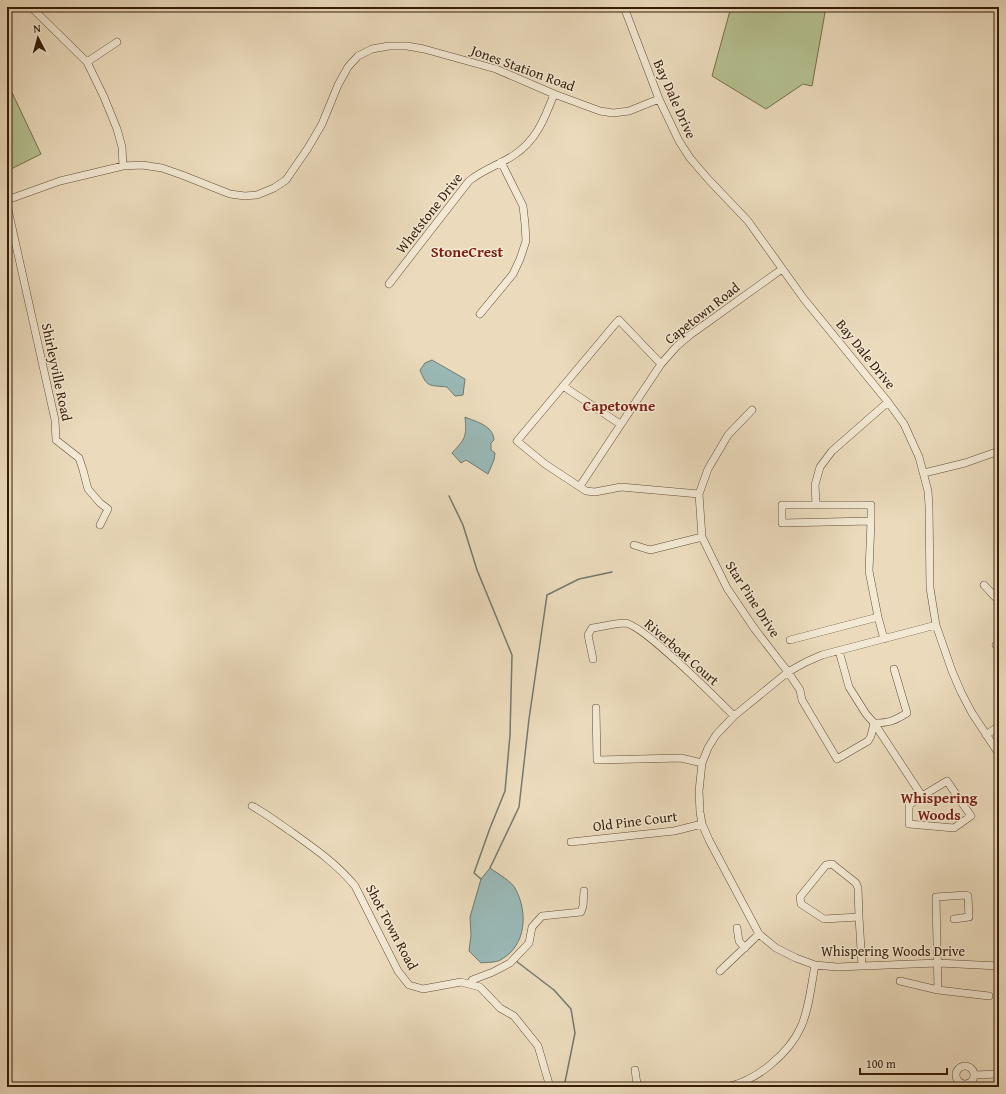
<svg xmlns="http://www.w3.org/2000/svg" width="1006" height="1094" viewBox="0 0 1006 1094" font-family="'Gentium Book Plus',serif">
<rect width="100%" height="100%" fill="#ebdbbc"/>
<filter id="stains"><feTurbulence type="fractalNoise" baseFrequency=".005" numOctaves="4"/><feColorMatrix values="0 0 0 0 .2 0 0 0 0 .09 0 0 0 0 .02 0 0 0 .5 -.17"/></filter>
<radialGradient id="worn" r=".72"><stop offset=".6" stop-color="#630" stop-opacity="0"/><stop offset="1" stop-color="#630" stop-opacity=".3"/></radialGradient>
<path fill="#b5c192" stroke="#766e4c" d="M731,7H826L812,86L803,84L766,109L712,76Z
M7,82L41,154L7,171Z"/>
<path fill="#9ab9b7" stroke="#727a71" d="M432,360L465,379L463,395L455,396L447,387C429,385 427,388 420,370L425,363Z
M465,417C476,422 493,425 494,440L491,443V450L495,453L494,460L488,474L466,460L461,463L452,453C465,439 467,437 465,417Z
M490,868C498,874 512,881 516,890C528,913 526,945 502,959C497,963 487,962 481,963L469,951L471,935L470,917L481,879Z"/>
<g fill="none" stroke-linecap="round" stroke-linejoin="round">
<path stroke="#727a71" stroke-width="1.5" d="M449,496L463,525L477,570L512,655L510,735L505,791L490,828L474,873L481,879
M490,868L519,807L529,719L547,595L579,579L612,572
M516,961L554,990L571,1009L575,1033L564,1087"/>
<g stroke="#634c34" stroke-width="8">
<path id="minor" d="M624,7L659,99L679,141L690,158L708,179L748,221L804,299L888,402L904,424L919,457L928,491L929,506L930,588L936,625L952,671L961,692L972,713L999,754
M35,11L87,62L104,97L117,129L122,147L123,166
M87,62L117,42
M7,200L60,181L123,166L142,165L162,168L182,175L230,194L245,196L257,195L274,188L286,180L308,148L322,124L338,85L348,67L358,56L372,49L389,46H407L424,49L496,69L554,94L600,111L613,113L629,111L659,99
M7,205L55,420L56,440L79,458L83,470L88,489L100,503L108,509L100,525
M389,284L469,181C484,169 499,165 514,155C536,141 545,118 554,94
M480,314L513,274L520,259L526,241L525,224L523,206L501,162
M661,364L619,320L616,323L517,441L545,464L586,491L595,492L621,487L699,494
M563,386L620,424
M752,410L728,435L708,469L699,494L702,537L727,588L754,628L788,672L800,690L802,700L837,759L868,741L871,736L874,723
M924,473L965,463L999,451
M580,486L661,364L677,346L690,335L782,269
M816,504L815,485L820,467L832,451L888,402
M871,521L782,523V505H871V521L869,571L878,617L884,639
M634,545L650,550L702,537
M984,585L999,601
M936,625L822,655L806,662L788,672L734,716L716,735L708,748L702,763L699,791L700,812L702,824L709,840L759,934L776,948L796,958L815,965L837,967L938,963L999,966
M790,640L878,617
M996,645L999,643
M839,651L849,687L866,714L874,723L922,796L909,805V824L954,828L971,816L947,781L922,796
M593,659L588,635L592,628C602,627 615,623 625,623C642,624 718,700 734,716
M596,708L597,760L681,758L702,763
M874,723C889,723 894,721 907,713L894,669
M986,735L999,726
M252,806C265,813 277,822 290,831C314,848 337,864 355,886L398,971L409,985L423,989L461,982L480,987L500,1008L514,1016L538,1046L550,1087
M571,842L674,831L702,824
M859,917L858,888L856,883L832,864L826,865L800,897L801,904L824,919L859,917L862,966
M737,928L739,941L745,948
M720,971L759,934
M900,981L938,990L989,996
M470,984L472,980L493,972L510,963L529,943L532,927L542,916L581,912L583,906L584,891
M938,990L936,897L966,895L968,896L969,917L954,919
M956 1075a9 9 0 1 1 18 0a9 9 0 1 1-18 0Z
M635,1070L637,1084L639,1087
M974,1075L999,1074
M727,1087C744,1083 757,1076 770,1065C808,1034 807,1009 815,965"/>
</g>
<use href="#minor" stroke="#f2e8d3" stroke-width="7"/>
</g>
<g text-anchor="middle" stroke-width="3" stroke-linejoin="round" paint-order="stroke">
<g font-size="14" fill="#361c07" stroke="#f2e8d3">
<text transform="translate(523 68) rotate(20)" y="5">Jones Station Road</text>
<text transform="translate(675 99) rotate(66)" y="5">Bay Dale Drive</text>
<text transform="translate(429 213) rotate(-52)" y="5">Whetstone Drive</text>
<text transform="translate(702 313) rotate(-38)" y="5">Capetown Road</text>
<text transform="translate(866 354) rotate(51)" y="5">Bay Dale Drive</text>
<text transform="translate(57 372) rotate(78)" y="5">Shirleyville Road</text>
<text transform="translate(753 599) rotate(57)" y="5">Star Pine Drive</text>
<text transform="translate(682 652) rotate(41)" y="5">Riverboat Court</text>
<text transform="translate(635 821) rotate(-7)" y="5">Old Pine Court</text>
<text transform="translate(392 927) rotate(62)" y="5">Shot Town Road</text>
<text x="893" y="956">Whispering Woods Drive</text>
</g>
<g font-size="15" font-weight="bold" fill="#7a1f14" stroke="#f2e8d3">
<text x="467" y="257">StoneCrest</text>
<text x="619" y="411">Capetowne</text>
<text x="939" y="803">Whispering<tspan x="939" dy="17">Woods</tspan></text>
</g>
</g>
<rect width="1006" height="1094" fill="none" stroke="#ebdbbc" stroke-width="24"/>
<rect x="8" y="8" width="990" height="1078" fill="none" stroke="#361c07" stroke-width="2"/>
<rect x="12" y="12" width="982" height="1070" fill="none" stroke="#361c07"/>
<g transform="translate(38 38) rotate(354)" stroke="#f2e8d3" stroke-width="3" paint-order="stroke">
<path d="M0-3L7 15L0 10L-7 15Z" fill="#361c07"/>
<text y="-6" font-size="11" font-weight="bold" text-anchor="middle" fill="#361c07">N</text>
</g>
<path d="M860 1068v6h87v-6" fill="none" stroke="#361c07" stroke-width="2"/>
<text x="866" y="1068" font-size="12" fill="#361c07" stroke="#f2e8d3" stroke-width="3" paint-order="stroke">100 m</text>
<rect width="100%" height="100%" filter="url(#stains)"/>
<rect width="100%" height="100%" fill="url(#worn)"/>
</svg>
